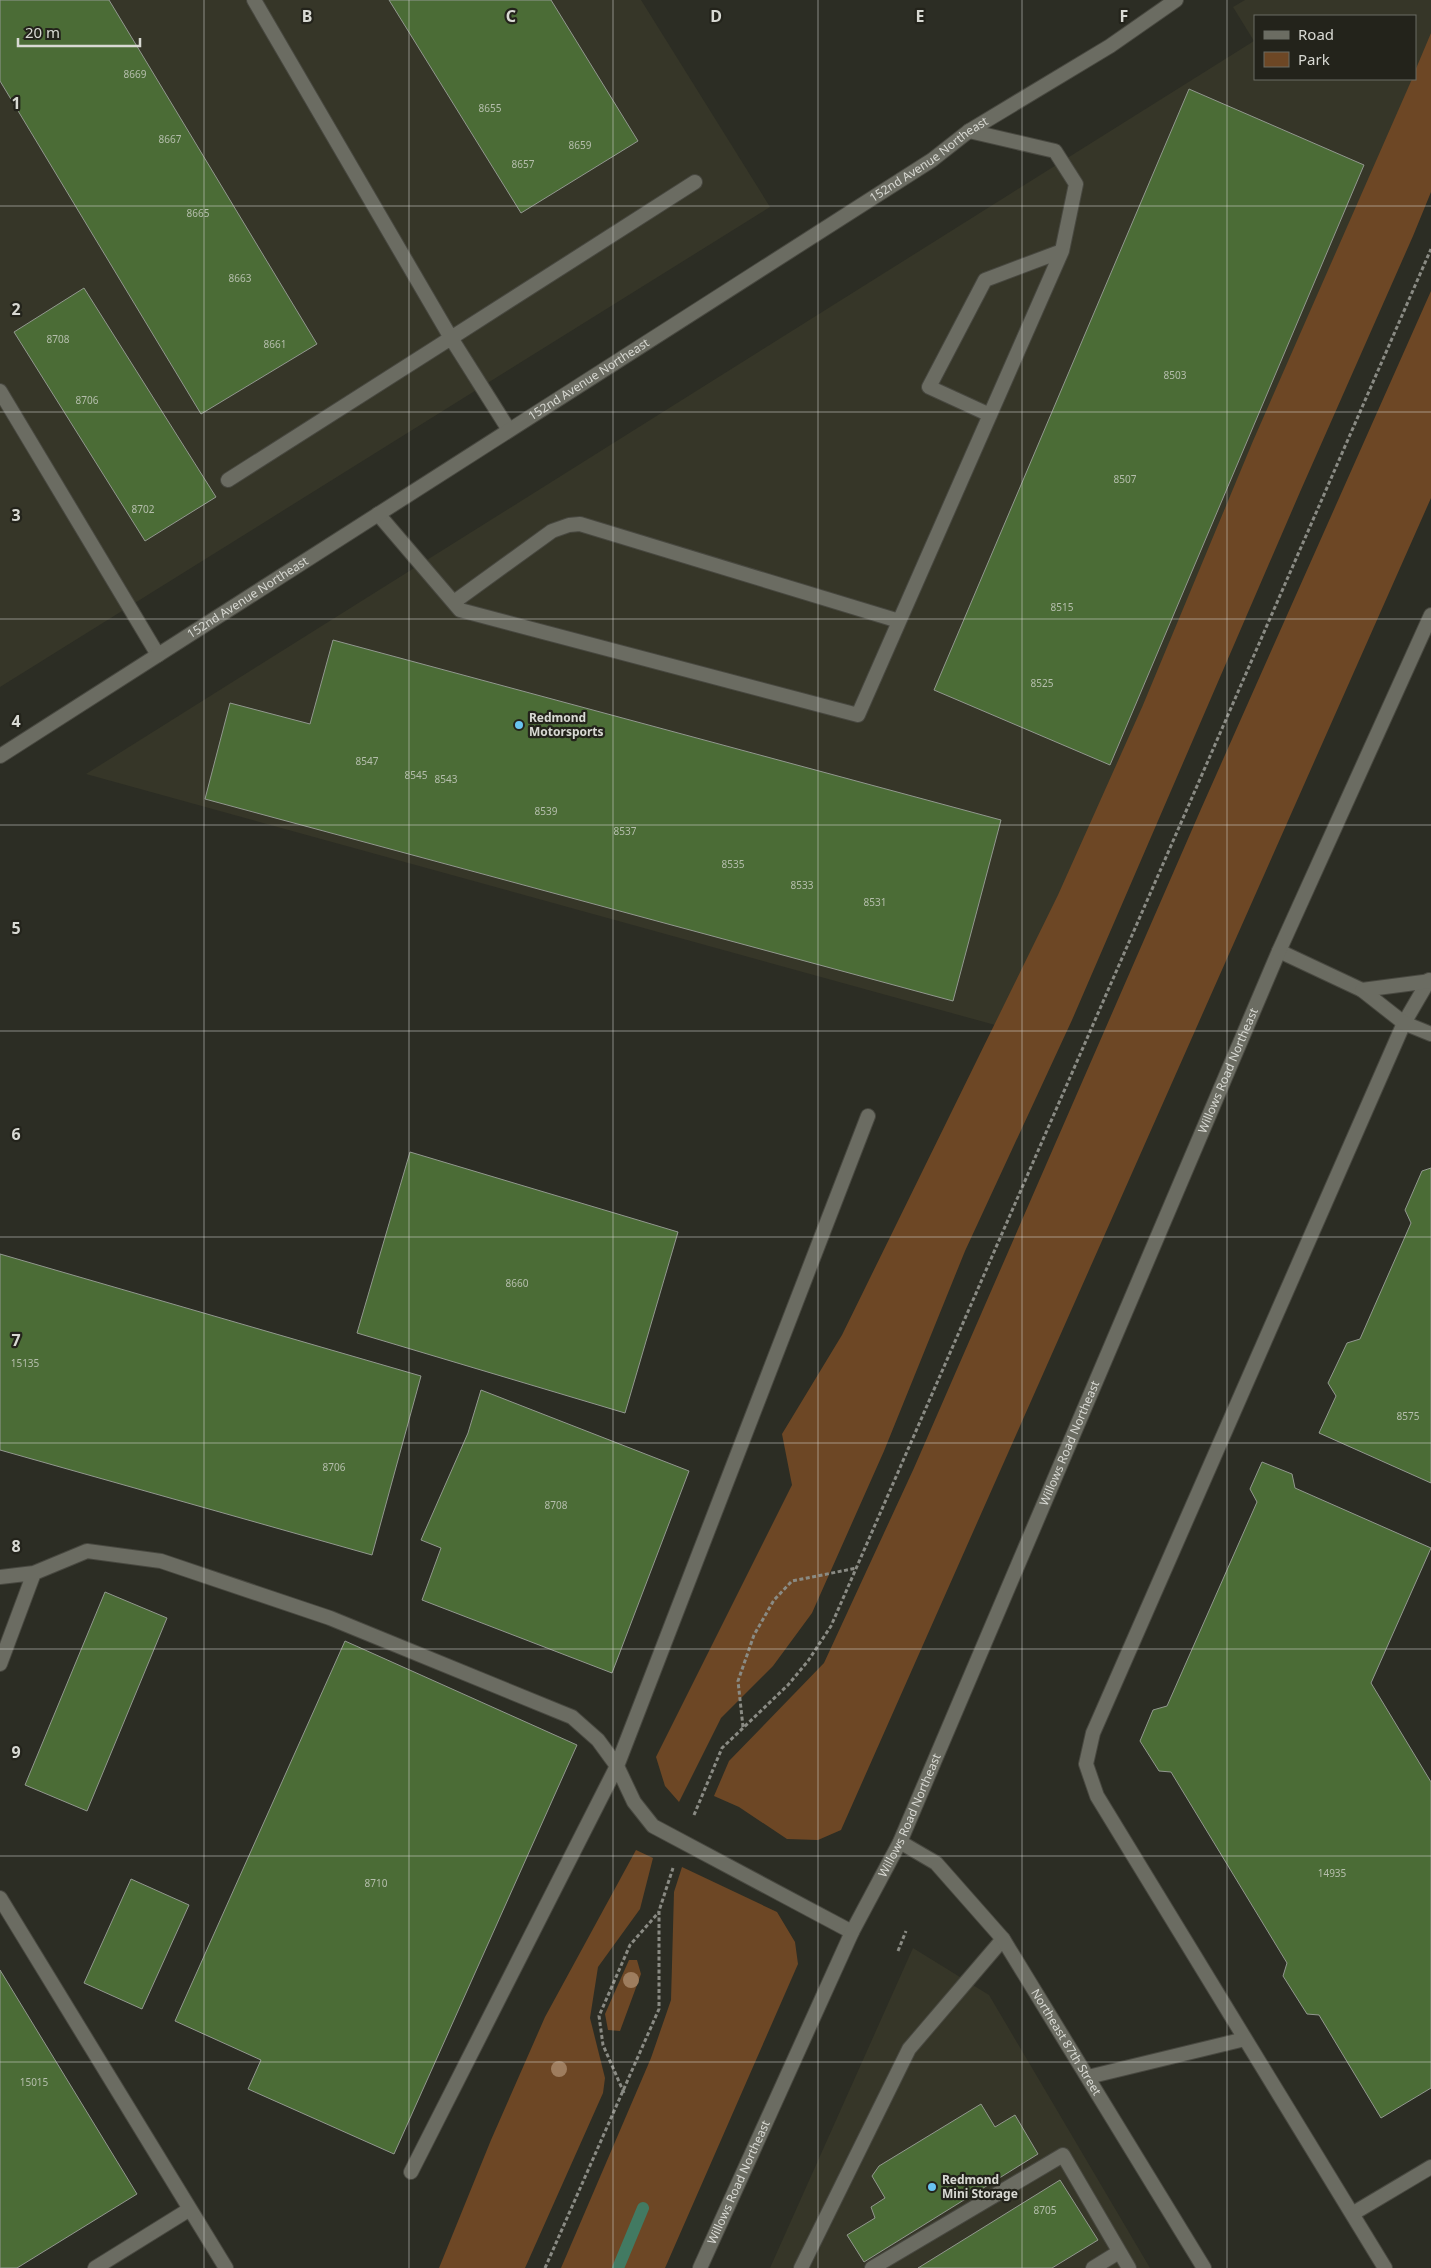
<svg xmlns="http://www.w3.org/2000/svg" width="1431" height="2268" viewBox="0 0 1431 2268" font-family="'Noto Sans',sans-serif">
<rect width="100%" height="100%" fill="#2c2d24"/>
<path fill="#363628" fill-rule="evenodd" d="M0,0H641L770,207L0,687Z
M1245,0H1431V61L1024,1033L86,774L1254,41L1233,7ZM1255,16H1415V79H1255Z
M913,1948L989,1995L1150,2268H770Z"/>
<path fill="#6d4725" d="M1431,33V192L1413,236L1300,492L1072,1020L965,1251L884,1451L812,1613L773,1666L721,1718L679,1802L665,1786L656,1757L792,1485L782,1434L842,1335L1058,895L1143,705L1253,441L1412,79H1415V71Z
M1431,291V498L841,1830L818,1840L787,1839L739,1807L714,1796L729,1761L824,1663L914,1468L1201,809Z
M636,1850L653,1858L640,1909L598,1967L590,2018L605,2078L603,2093L525,2268H439L491,2140L545,2017Z
M682,1867L777,1912L795,1942L798,1964L665,2268H561L651,2058L671,2000L674,1892Z
M629,1960H637L641,1974L620,2031L608,2030L605,2014Z"/>
<g fill="none" stroke-linecap="round" stroke-linejoin="round">
<path stroke="#427a62" stroke-width="12" d="M618,2268L643,2208"/>
</g>
<path fill="#4b6c36" stroke="#92988f" d="M0,0H109L317,344L201,414L0,81Z
M389,0H551L638,141L521,213Z
M1189,89L1364,165L1110,765L934,690Z
M84,288L216,497L145,541L14,332Z
M333,640L1001,820L953,1001L205,799L230,703L310,724Z
M410,1152L678,1232L625,1413L357,1333Z
M1431,1168V1483L1319,1433L1336,1396L1328,1383L1347,1343L1360,1339L1411,1223L1405,1210L1422,1171Z
M0,1254L421,1376L372,1555L0,1450Z
M481,1390L689,1471L612,1673L422,1600L441,1548L421,1540L468,1433Z
M1262,1462L1292,1474L1295,1488L1431,1548L1371,1683L1431,1782V2088L1381,2118L1319,2015L1307,2014L1283,1976L1287,1963L1171,1772L1159,1771L1140,1741L1153,1710L1167,1706L1257,1502L1250,1489Z
M105,1592L167,1618L87,1811L25,1785Z
M345,1641L577,1745L394,2154L248,2089L261,2060L175,2021Z
M131,1879L189,1905L142,2009L84,1983Z
M0,1970L137,2194L17,2268H0Z
M981,2104L995,2127L1015,2115L1038,2154L864,2262L847,2235L875,2218L871,2207L885,2198L872,2176L879,2166Z
M1060,2180L1098,2240L1052,2268H918Z"/>
<g fill="none" stroke-linecap="round" stroke-linejoin="round">
<g stroke="#484840" stroke-width="16">
<path id="service" d="M969,131L1055,151L1076,184L1062,251
M0,391L158,655
M509,430L451,338L695,182
M228,480L451,338L254,0
M378,514L460,610L858,715L1062,251L985,280L929,387L990,415
M454,602L552,531L569,525L580,524L899,621
M34,1573L87,1551L161,1561L330,1618L572,1717L598,1740L617,1766L634,1802L653,1826L852,1932
M0,1577L34,1573L0,1664
M0,1898L226,2268
M1088,2077L1245,2039
M411,2172L617,1766L868,1116
M1352,2214L1431,2167
M95,2268L190,2209
M801,2268L909,2049L1003,1939
M872,2268L1063,2155L1129,2268
M1093,2268L1119,2252
M1385,2268L1097,1796L1086,1764L1093,1733L1404,1023L1429,980"/>
</g>
<g stroke="#484840" stroke-width="16">
<g id="minor">
<path id="s1" d="M0,756L932,160L969,131L1110,46L1176,0"/>
<path d="M1279,951L1362,990"/>
<path d="M1431,981L1362,990L1404,1023L1431,1034"/>
<path id="s2" d="M900,1842L936,1863L1003,1939L1204,2268"/>
</g>
</g>
<g stroke="#484840" stroke-width="16">
<g id="tertiary">
<path id="s3" d="M700,2268L852,1932L900,1842L1279,951L1431,615"/>
</g>
</g>
<path stroke="#8a8b84" stroke-width="3" stroke-dasharray="4 2.5" stroke-linecap="butt" d="M743,1727L738,1681L754,1635L774,1600L792,1581L857,1568
M694,1815L722,1748L788,1685L808,1661L831,1626L1431,249
M898,1951L906,1931
M624,2093L603,2045L599,2016L630,1945L659,1912
M545,2268L659,2009V1911L673,1868"/>
<use href="#service" stroke="#6b6c62" stroke-width="14"/>
<use href="#minor" stroke="#6b6c62" stroke-width="14"/>
<use href="#tertiary" stroke="#6b6c62" stroke-width="14"/>
</g>
<g fill="#9e7d5e">
<circle cx="631" cy="1980" r="8"/>
<circle cx="559" cy="2069" r="8"/>
</g>
<path fill="none" stroke="#d8d9d3" stroke-width="1" stroke-opacity="0.55" d="M204,0V2268M409,0V2268M613,0V2268M818,0V2268M1022,0V2268M1227,0V2268M0,206H1431M0,412H1431M0,619H1431M0,825H1431M0,1031H1431M0,1237H1431M0,1443H1431M0,1649H1431M0,1856H1431M0,2062H1431"/>
<g fill="#69c4f1" stroke="#23231b" stroke-width="2">
<circle cx="519" cy="725" r="5"/>
<circle cx="932" cy="2187" r="5"/>
</g>
<g text-anchor="middle" stroke-width="4.5" stroke-linejoin="round" paint-order="stroke">
<g font-size="10" fill="#b5beac">
<text x="135" y="78">8669</text>
<text x="490" y="112">8655</text>
<text x="170" y="143">8667</text>
<text x="580" y="149">8659</text>
<text x="523" y="168">8657</text>
<text x="198" y="217">8665</text>
<text x="240" y="282">8663</text>
<text x="58" y="343">8708</text>
<text x="275" y="348">8661</text>
<text x="1175" y="379">8503</text>
<text x="87" y="404">8706</text>
<text x="1125" y="483">8507</text>
<text x="143" y="513">8702</text>
<text x="1062" y="611">8515</text>
<text x="1042" y="687">8525</text>
<text x="367" y="765">8547</text>
<text x="416" y="779">8545</text>
<text x="446" y="783">8543</text>
<text x="546" y="815">8539</text>
<text x="625" y="835">8537</text>
<text x="733" y="868">8535</text>
<text x="802" y="889">8533</text>
<text x="875" y="906">8531</text>
<text x="517" y="1287">8660</text>
<text x="25" y="1367">15135</text>
<text x="1408" y="1420">8575</text>
<text x="334" y="1471">8706</text>
<text x="556" y="1509">8708</text>
<text x="1332" y="1877">14935</text>
<text x="376" y="1887">8710</text>
<text x="34" y="2086">15015</text>
<text x="1045" y="2214">8705</text>
</g>
<g font-size="12" fill="#d8d9d3" stroke="#23231b">
<text dy="4" stroke="none"><textPath href="#s1" startOffset="1104">152nd Avenue Northeast</textPath></text>
<text dy="4" stroke="none"><textPath href="#s1" startOffset="699">152nd Avenue Northeast</textPath></text>
<text dy="4" stroke="none"><textPath href="#s1" startOffset="294">152nd Avenue Northeast</textPath></text>
<text dy="4" stroke="none"><textPath href="#s3" startOffset="1309">Willows Road Northeast</textPath></text>
<text dy="4" stroke="none"><textPath href="#s3" startOffset="904">Willows Road Northeast</textPath></text>
<text dy="4" stroke="none"><textPath href="#s3" startOffset="499">Willows Road Northeast</textPath></text>
<text dy="4" stroke="none"><textPath href="#s2" startOffset="264">Northeast 87th Street</textPath></text>
<text dy="4" stroke="none"><textPath href="#s3" startOffset="94">Willows Road Northeast</textPath></text>
</g>
<g font-size="12" font-weight="bold" fill="#d8d9d3" stroke="#23231b" text-anchor="start">
<text x="529" y="722">Redmond<tspan x="529" dy="14">Motorsports</tspan></text>
<text x="942" y="2184">Redmond<tspan x="942" dy="14">Mini Storage</tspan></text>
</g>
</g>
<g font-size="16" text-anchor="middle" font-weight="bold" fill="#d8d9d3" stroke="#23231b" stroke-width="4.5" stroke-linejoin="round" paint-order="stroke">
<text x="307" y="22">B</text>
<text x="511" y="22">C</text>
<text x="716" y="22">D</text>
<text x="920" y="22">E</text>
<text x="1124" y="22">F</text>
<text x="16" y="109">1</text>
<text x="16" y="315">2</text>
<text x="16" y="521">3</text>
<text x="16" y="727">4</text>
<text x="16" y="934">5</text>
<text x="16" y="1140">6</text>
<text x="16" y="1346">7</text>
<text x="16" y="1552">8</text>
<text x="16" y="1758">9</text>
</g>
<rect x="1254" y="15" width="162" height="65" fill="#23231b" stroke="#6b6c65"/>
<rect x="1264" y="31" width="25" height="8" fill="#6b6c62" stroke="#6b6c65"/>
<text x="1298" y="40" font-size="15" fill="#d8d9d3">Road</text>
<rect x="1264" y="52" width="25" height="15" fill="#6d4725" stroke="#6b6c65"/>
<text x="1298" y="65" font-size="15" fill="#d8d9d3">Park</text>
<path d="M18 38v8h122v-8" fill="none" stroke="#d8d9d3" stroke-width="2.5"/>
<text x="25" y="38" font-size="15" fill="#d8d9d3" stroke="#23231b" stroke-width="4" paint-order="stroke">20 m</text>
</svg>
